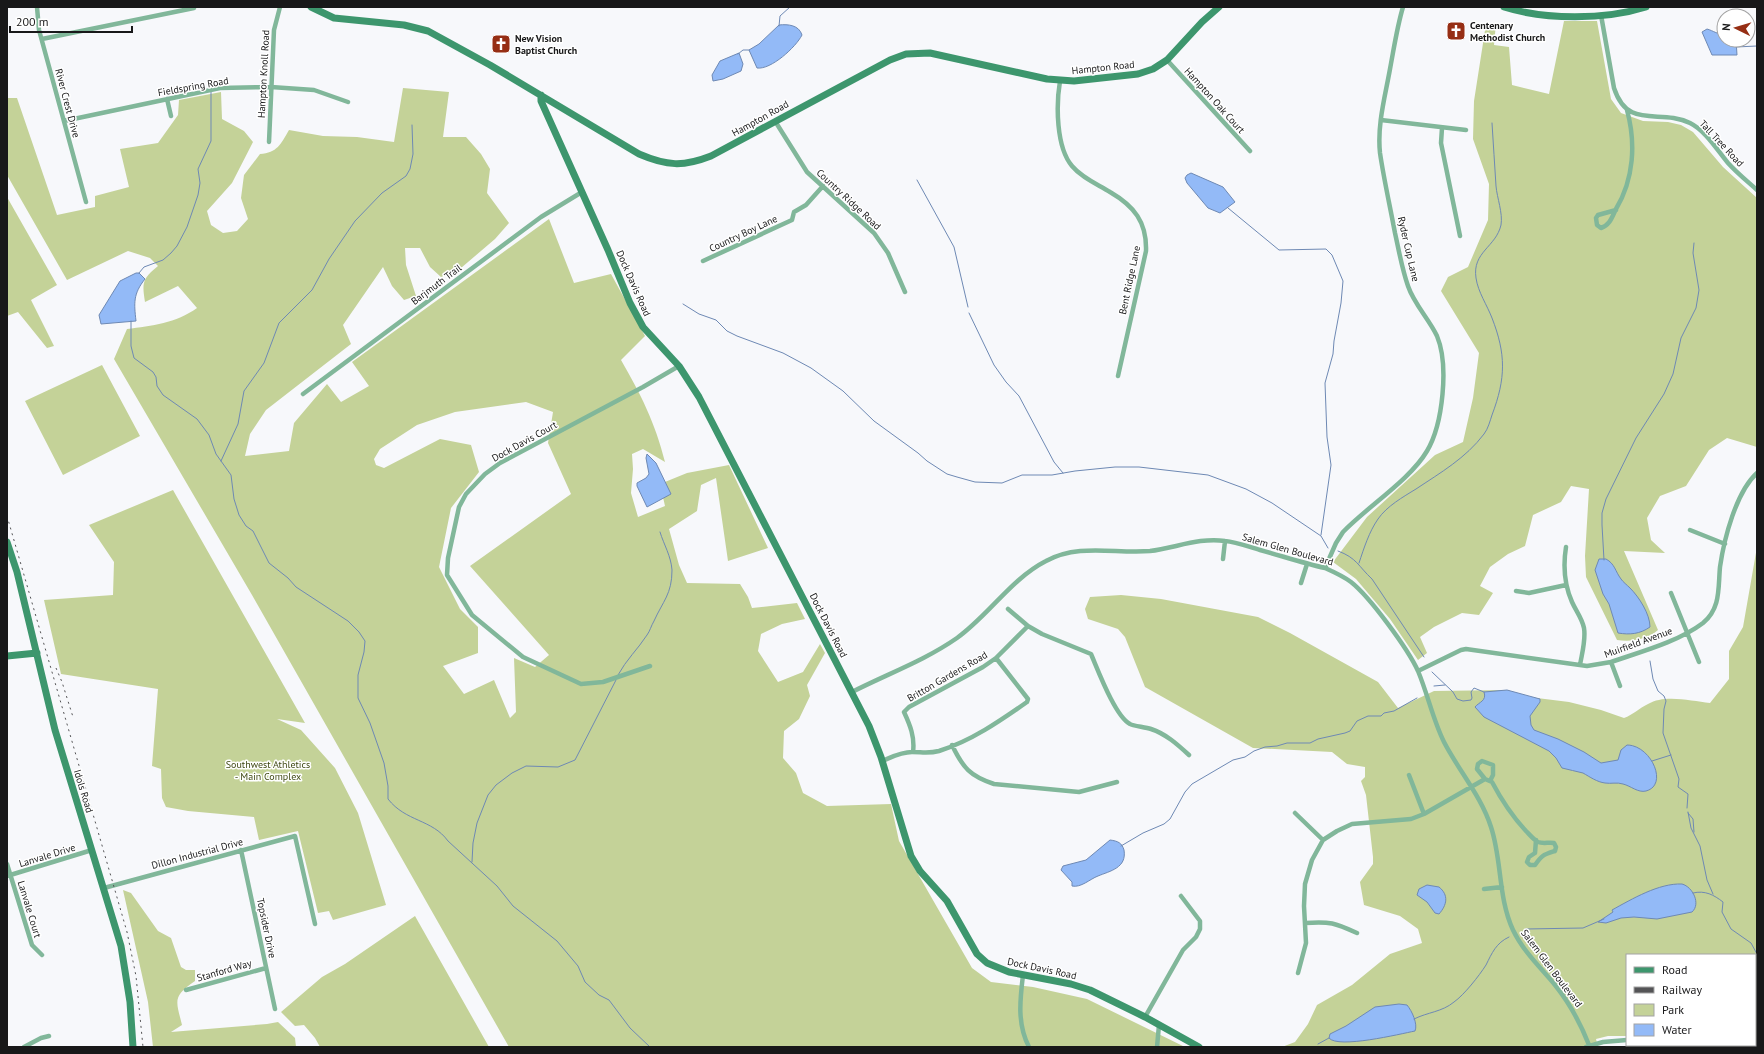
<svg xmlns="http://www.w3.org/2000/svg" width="1764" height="1054" viewBox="0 0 1764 1054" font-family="'PT Sans',sans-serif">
<rect width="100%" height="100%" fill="#f7f8fb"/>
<path fill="#c4d298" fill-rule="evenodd" d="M1564,21H1597L1611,99L1621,113L1643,121L1668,122L1681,125L1693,132L1723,167L1757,198V447L1727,438L1709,450L1686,486L1660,496L1647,518L1651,540L1665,553L1624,551L1658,630C1646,640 1631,642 1617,640L1586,577L1585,556L1589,489L1571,486L1561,502L1533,515L1525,546L1508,554L1490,567L1480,586L1493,593L1479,615L1462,613L1434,627L1420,637L1427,653L1418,660L1390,619L1356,579L1333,562L1367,517L1435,455L1463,442L1473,398L1479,353L1441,291L1448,277L1468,267L1488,220L1489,184L1473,139L1474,101L1486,24L1496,23L1494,45L1509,47L1512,85L1549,94Z
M403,88L449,92L443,137H466L481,154L490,169L487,193L509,223L495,239L461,268L441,277L430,267L420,248H405L406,265L416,296L404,300L392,286L383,267L343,325L351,344L266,410L250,434L245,456L289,451L294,423L327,384L341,402L369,386L352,362L549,219L574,283L611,274L645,336L621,360C641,395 655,422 665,462L643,449L632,454L633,469L631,493L638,517L665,506L660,484L687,473L729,465L768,548L728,561L716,478L701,485L697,511L669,529L679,565L687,583L740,584L748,597L752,608L797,603L805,619L782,624L761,634L758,651L778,682L803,672L820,644L825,653L807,685L810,696L799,719L784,731L783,758L796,773L803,793L827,806L891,804L899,841L972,968L991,982L1033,987L1087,999L1185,1047H509L252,595L114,359L127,329C152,326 176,323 197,308L178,286L145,302C142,283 142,279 158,266L150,258L128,251L67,280L7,175V98H17L57,215L95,207V196L129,187L120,149L158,143L178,115L179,100L221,92L222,119L244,131L253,142L232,183L207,211L211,225L223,233L237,231L248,219L241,198L244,175L260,154C277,153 281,144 289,130L323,136L357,137L394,142ZM526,402L553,412L548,443L571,494L470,566L549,655L535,667L514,658L516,712L510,718L494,680L464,694L443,666L478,653V627L460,609L439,567L451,508L479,472L471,445L440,439L384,468L376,465L374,459L380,449L417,425L455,412Z
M7,197L57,285L31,300L54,346L47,348L18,312L7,316Z
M102,365L140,436L63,475L25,401Z
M173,490L305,723L277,719L301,730L335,768L358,813L386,905L333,920L329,911L318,913L298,831L259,840L254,817L188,811L166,807L162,798L161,769L152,766L158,689L61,674L44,600L113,595L114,562L89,525Z
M1757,547V1001L1755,999V955H1627V1036H1608L1596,1039L1598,1047H1282L1295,1042L1308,1024L1317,1005L1352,985L1390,954L1422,943L1418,929L1400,916L1364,905L1360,882L1373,864V857L1366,795L1361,781L1365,777V767L1347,764L1332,752L1253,748L1145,687L1125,637L1118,629L1088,619L1085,609L1090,597L1121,595L1161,599L1258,617L1290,633L1378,682L1398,708L1434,691L1507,690L1529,697L1569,702L1601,710L1624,718C1633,715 1639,708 1648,704C1665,694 1691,701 1710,703L1729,679V651L1743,627Z
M123,890L131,893L158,931L171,938L181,967L186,970H195V981C172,997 176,1000 182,1025L171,1032L267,1024L278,1022L295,1038L296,1047H153L148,1002Z
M415,916L489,1047H320L315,1038L304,1025L295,1026L281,1012L322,977L345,964Z"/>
<path fill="#93baf7" stroke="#6e89b4" d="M779,25C788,24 799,25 802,35C796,47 771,70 757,68L749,50L759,44Z
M1707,29C1714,31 1716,34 1724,34V40H1736L1737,55H1712L1702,32Z
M739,53L743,64L741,71L723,79L713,81L712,75L720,61Z
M1191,173L1223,187L1235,202L1220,213L1208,208L1187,183L1185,178L1187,175Z
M136,273H139L145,279C133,294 134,303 136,321L101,324L99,315L120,281Z
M647,454L656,463L671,494L647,507L637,486V483L646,478L649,474L646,458Z
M1599,559H1606C1615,564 1615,571 1621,579C1623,582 1627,585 1630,588C1639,597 1650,614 1650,627C1640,634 1630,635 1618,633L1609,604L1603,594L1595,570Z
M1507,690L1540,699V702L1530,716L1531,725L1534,730L1558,739L1584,752L1601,763L1618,760L1621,750L1627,745C1651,745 1669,785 1646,791C1638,793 1631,786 1623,784C1617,782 1611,784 1605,783C1597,782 1590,777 1583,773C1576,771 1569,770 1562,768L1556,758L1549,751L1484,717L1475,707C1479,702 1487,701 1484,692Z
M1110,840C1118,841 1122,843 1124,850C1127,868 1110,871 1098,876C1090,879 1081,888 1072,886V882L1061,870L1063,866L1086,860Z
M1682,884C1693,887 1701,904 1692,912L1657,919L1634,917L1621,918L1606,923L1598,922L1613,912L1612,910C1632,899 1659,883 1682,884Z
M1427,885L1439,887C1449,895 1447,905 1439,914L1435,913L1427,902L1417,895L1419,889Z
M1399,1004L1407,1005C1412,1011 1418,1024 1415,1031C1400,1034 1338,1049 1329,1038L1330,1034L1346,1026L1375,1007Z"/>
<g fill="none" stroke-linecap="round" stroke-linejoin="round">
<path stroke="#6e89b4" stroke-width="1" d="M779,26L780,16L790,7
M1736,47L1757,46
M738,54L743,50H749
M917,180L954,247L968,307
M1228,208L1279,250L1326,249L1332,255L1343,281L1341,303L1334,341L1333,354L1325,383L1327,437L1331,465L1321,535
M139,273L144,267L163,260L171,253L177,246L187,227L198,195L200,183L198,169L211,141V91
M683,304L699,314L716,320L727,331L737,336L783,353L811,368L843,391L874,421L918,453L927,461L947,474L957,477L975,482L1002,483L1022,475H1052L1075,471L1115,467H1139L1208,475L1246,489L1272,503L1321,536L1328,548
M969,313L994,365L1006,382L1019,396L1054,462L1063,473
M131,321V346L134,358L153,372L156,377L157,386L163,395L197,419L209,435L216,454L231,475L234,499L239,515L246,526L253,531L269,563L288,578L296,587L348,621L359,632L365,641L364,652L358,675V698L370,723L384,763L388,786V799C406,822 432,819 448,841L497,886L513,906L557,941L578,966L585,982L599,995L609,1000L630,1028L650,1047
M221,461L238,424L244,391L264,363L279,323L312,290L329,259L355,221L382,193L406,176L410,169L413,154L412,125
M1338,551C1357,558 1358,566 1372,579L1424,657
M1604,560L1602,525V513L1606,499L1636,438L1664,394L1673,374L1681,338L1696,308L1699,290L1693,253L1694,243
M1359,563C1364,548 1369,532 1378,519C1387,506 1403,497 1416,489C1440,473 1466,458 1484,434C1488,429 1490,421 1492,415C1506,378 1506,354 1492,318C1487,305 1478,292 1476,278C1472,252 1496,247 1501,225C1503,213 1497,198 1496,186C1495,165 1493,144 1492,123
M1650,661L1653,679L1658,691L1664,696L1666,701L1664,709L1663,733L1679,779L1678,787L1688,794L1687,808
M1432,672L1453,692L1457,699L1463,701L1471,700L1472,698L1471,692L1474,688L1484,692
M618,675C626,660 638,649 647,635C650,631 651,626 654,621C663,601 672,594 672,570C671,556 664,545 660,532
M1434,686L1445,685
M1652,761L1671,755
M1688,812L1691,828L1700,846L1707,880L1713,894
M1688,813L1693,819L1694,832
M1121,846L1143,833L1164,824L1170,819L1185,792L1192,784L1233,760L1245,757L1254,751L1265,747L1277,746L1287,743H1310L1318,739L1345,733L1350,731L1357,721L1368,716H1381L1384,713L1394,711L1417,698
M472,862L473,843L477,823L488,795L496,785L512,773L526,766L558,767L575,760L616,680
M1693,893C1705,890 1714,895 1723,902L1722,912L1731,929L1751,943L1757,954
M1526,929L1583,928L1604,919
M1755,988L1757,990
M1414,1019C1428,1012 1442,1012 1454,1002C1464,995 1479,976 1486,965C1492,953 1496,943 1509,937
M1318,1044L1329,1038"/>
<path stroke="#81b79a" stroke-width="4.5" d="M37,7L39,30L86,202
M1601,15L1614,88C1628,131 1660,108 1690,123C1706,131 1717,150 1728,163C1737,173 1747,181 1757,190
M42,39L194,8
M1167,60L1250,151
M1060,81C1056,105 1056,147 1072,166C1082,178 1097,184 1110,192C1134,206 1147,222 1146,251L1118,376
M167,99L171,116
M1381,120L1466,130
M64,121L220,88L271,87L314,90L348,102
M775,121L807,172L874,233L888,253L905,292
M1442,128L1441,143L1460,236
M269,142L274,30L280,7
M1616,210L1598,215L1596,218L1597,225L1601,228C1610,225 1612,217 1616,209C1634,179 1636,143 1627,110
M703,261L792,220L794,212L806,205L823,186
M303,394L541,217L582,192
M1690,530L1725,544
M1566,547C1563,566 1564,584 1572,602C1576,611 1582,618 1584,628C1586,640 1582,653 1580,665
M1223,559L1225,541
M1325,568L1336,543L1343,532C1367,507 1410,480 1427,451C1443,424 1449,365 1437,336C1429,319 1414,304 1408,286C1402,269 1399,251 1395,233C1390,206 1384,180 1380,153C1377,125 1385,97 1390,69C1394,48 1397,27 1403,7
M1301,583L1307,564
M1516,591L1529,593L1566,585
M1671,593L1699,662
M1008,609L1028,626L1042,634L1091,654C1098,670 1115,716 1130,724C1133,726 1145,727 1151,729C1166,734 1177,744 1189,755
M1611,662L1620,686
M650,666L603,682L581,684L523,657L472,615L447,575L448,558L459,507L466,494L485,474L500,463L643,387L679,366
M1418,671L1461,650L1466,649L1587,666L1611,662C1640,652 1678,642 1703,623C1721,608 1718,588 1720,567C1724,539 1736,492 1757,473
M852,692C887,674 924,661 957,638C989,615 1011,579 1046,561C1079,543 1115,554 1150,551C1175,548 1200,537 1225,541C1237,542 1249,547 1260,550C1282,556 1303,563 1325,568C1334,572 1343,576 1351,582C1370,597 1408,649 1418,671C1428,695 1433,720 1444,742C1459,771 1481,796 1491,827C1502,860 1498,898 1513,930C1523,951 1540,967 1555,985C1571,1005 1580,1022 1589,1045
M952,745C963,768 970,776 994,784L1079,792L1117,782
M913,752C915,737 910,725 904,712L909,707L983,667L996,658L1028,626
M882,761C892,757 901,752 912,752C922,752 928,754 939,751C971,741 1000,721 1027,702L1028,699L996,658
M1409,775L1424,814
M1485,779L1477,769L1478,764L1482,761L1493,765V775L1490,781
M1295,813L1323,840
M241,850L275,1009
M7,864L32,945L42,955
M7,876L92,850
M104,888L295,836L315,924
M1484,889L1502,887
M1305,923C1330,921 1335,923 1357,933
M1298,973L1306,943L1304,906L1305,884L1312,860L1323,840L1337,831L1352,824L1411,819L1424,814L1485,779L1492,782C1502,801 1512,816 1526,831C1530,835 1534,840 1538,842C1543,844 1549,842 1554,843L1556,847L1555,851C1543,855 1542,855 1535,865H1530L1527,862L1529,857L1535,853L1536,840
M1023,975C1020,1000 1017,1024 1029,1047
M186,990L266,968
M1145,1017L1183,950L1196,937L1200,929V921L1181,896
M1755,1043L1757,1046
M1661,1045L1666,1047
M24,1047L41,1038L49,1036
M1157,1047L1159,1025
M1586,1047L1603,1042L1627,1040
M1700,1047L1702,1045"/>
<path stroke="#3d966d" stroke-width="7" d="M311,7L334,18L404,25L428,31L490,65L639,154C667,166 683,167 711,156L890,60L906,54L930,53L1047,79L1074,81L1138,74L1153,69L1167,60L1202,22L1219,7
M1504,7C1545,20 1605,20 1646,7
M541,95V101L608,250L630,303L643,327L679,366L699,397L869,726L881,757L911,856L920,871L947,901L977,954L987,963L1009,972L1071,984L1090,990L1145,1017L1199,1047
M7,542L17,572L55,730L121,946L130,1002L133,1047
M7,656L37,653"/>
<path stroke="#545456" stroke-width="1" stroke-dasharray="2 4" stroke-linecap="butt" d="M7,516L127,932L136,976L143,1047
M56,668L62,682L73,717"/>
</g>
<defs>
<g id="church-square" transform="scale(1)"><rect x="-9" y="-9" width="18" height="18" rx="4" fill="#962e14" stroke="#fff"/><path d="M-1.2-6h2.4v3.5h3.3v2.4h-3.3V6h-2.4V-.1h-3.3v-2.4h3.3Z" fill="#fff"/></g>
</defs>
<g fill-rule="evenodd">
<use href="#church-square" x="1456" y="31"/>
<use href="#church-square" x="501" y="44"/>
</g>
<g text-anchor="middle" stroke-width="3" stroke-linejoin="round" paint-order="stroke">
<g font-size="10" font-weight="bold" fill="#181819" stroke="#fff" text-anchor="start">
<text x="1470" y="29">Centenary<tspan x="1470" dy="12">Methodist Church</tspan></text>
<text x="515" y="42">New Vision<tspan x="515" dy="12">Baptist Church</tspan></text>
</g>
<g font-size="10" fill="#181819" stroke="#fff">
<text transform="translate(1103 67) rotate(-6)" y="4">Hampton Road</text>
<text transform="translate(263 74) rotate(-87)" y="4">Hampton Knoll Road</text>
<text transform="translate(193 86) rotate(-10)" y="4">Fieldspring Road</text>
<text transform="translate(1215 100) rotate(48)" y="4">Hampton Oak Court</text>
<text transform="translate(68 103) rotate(75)" y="4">River Crest Drive</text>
<text transform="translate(760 118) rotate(-29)" y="4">Hampton Road</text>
<text transform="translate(1722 143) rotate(47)" y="4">Tall Tree Road</text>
<text transform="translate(849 199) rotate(43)" y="4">Country Ridge Road</text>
<text transform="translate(743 233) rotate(-25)" y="4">Country Boy Lane</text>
<text transform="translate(1409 249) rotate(77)" y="4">Ryder Cup Lane</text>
<text transform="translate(1129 280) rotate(-78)" y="4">Bent Ridge Lane</text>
<text transform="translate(634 283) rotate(66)" y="4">Dock Davis Road</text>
<text transform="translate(436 284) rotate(-37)" y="4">Barjmuth Trail</text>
<text transform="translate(524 441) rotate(-29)" y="4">Dock Davis Court</text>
<text transform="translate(1288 549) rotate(16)" y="4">Salem Glen Boulevard</text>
<text transform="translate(829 625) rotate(63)" y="4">Dock Davis Road</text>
<text transform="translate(1638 642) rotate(-20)" y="4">Muirfield Avenue</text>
<text transform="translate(947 676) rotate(-30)" y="4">Britton Gardens Road</text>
<text transform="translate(84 791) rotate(73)" y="4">Idols Road</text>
<text transform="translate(197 853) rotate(-15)" y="4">Dillon Industrial Drive</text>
<text transform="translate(47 855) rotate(-17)" y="4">Lanvale Drive</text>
<text transform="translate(30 909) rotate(73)" y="4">Lanvale Court</text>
<text transform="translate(267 928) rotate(78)" y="4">Topsider Drive</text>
<text transform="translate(1042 968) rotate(12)" y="4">Dock Davis Road</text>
<text transform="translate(1552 968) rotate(53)" y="4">Salem Glen Boulevard</text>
<text transform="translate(224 970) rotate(-16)" y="4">Stanford Way</text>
</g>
<g font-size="10" fill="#3d4711" stroke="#fff">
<text x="268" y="768">Southwest Athletics<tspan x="268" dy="12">- Main Complex</tspan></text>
</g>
</g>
<rect width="1764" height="1054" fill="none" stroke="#181819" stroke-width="16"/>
<rect x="1626" y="954" width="130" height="92" fill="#ffffff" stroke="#a3a3a3"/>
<rect x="1634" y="967" width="20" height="6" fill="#3d966d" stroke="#a3a3a3"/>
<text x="1662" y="974" font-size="12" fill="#181819">Road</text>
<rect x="1634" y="987" width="20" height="6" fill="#545456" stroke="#a3a3a3"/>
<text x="1662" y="994" font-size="12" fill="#181819">Railway</text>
<rect x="1634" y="1004" width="20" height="12" fill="#c4d298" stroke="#a3a3a3"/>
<text x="1662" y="1014" font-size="12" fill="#181819">Park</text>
<rect x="1634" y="1024" width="20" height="12" fill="#93baf7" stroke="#a3a3a3"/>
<text x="1662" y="1034" font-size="12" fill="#181819">Water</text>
<g transform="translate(1736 28) rotate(275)"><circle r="19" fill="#ffffff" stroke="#a3a3a3"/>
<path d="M0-3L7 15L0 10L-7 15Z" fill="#962e14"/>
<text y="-6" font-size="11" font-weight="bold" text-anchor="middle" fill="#181819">N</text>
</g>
<path d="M10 26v6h122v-6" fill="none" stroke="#181819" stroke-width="2"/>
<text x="16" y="26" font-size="12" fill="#181819" stroke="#ffffff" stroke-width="3" paint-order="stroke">200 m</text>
</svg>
